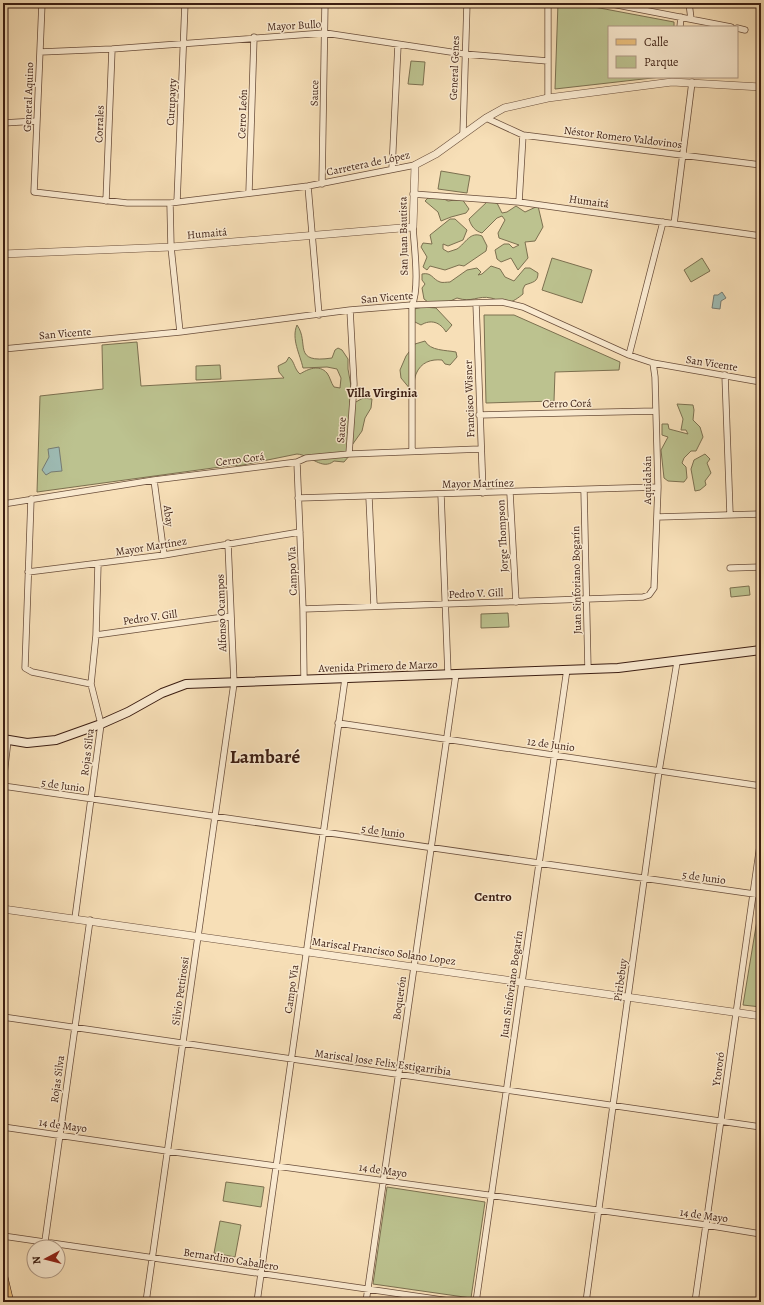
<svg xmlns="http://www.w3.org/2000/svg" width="764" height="1305" viewBox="0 0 764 1305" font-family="Alegreya,serif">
<rect width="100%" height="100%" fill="#f7dfb7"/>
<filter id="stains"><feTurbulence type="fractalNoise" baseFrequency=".005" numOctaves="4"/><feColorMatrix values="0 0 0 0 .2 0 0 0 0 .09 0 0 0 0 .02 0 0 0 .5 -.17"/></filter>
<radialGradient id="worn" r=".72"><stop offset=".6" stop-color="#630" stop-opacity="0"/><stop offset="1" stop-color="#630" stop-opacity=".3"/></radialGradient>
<path fill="#bcc28f" stroke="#7c7050" d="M558,3H573L674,22V27H609V77H661L555,89Z
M411,61L425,62L423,85L408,84Z
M441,171L470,176L467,193L438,189Z
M438,196L448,201L462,199L469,209L466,213L451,217L441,221L438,212L425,201L428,198Z
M488,201L497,203L502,213L507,212L516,206L525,212L538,206L543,227L535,241L525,242L528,258L518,270L511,258L501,262L497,259L495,250L504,244H509L513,248L519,245L499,238L498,233L505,220L502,216L497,218L482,233C475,231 471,226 469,219Z
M450,219H455L467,230L463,240L448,246L443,244V249L448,252C451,251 454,250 457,249C466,243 470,231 482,236L487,246L486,251L464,266L459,265L445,270L430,266L427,270L423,267L427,257L421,247L423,243L432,244L430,235Z
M552,258L592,270L582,303L542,290Z
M702,258L710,271L691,282L684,270Z
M491,266L500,269L505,277L514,281L525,268H530L538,273C538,282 533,282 525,285L523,289V294C518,298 513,302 506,303C501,304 497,299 491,298C478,295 472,303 457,298L448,302H428L424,299L422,288L425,284L422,280V274C432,272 432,279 440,282C442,283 447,282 450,282L467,270L477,268L481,272L478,275L482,274Z
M423,307L436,308L452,325L446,332C440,322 431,319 421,325L413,321L414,309Z
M484,315H514L620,362L619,370L555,372L554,401L486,403Z
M297,325C310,343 291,364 332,358L335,350L338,348L342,350L348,359V369L354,403L363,398L372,399L371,408L365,418L362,431L350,448V455L344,462L334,461C322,471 311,455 297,454L238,466L235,465L37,492L40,396L103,389L102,345L137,342L141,386L284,378L279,372L278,366L286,362L289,357C295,362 294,369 300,374C308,369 319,364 327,373C330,377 331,383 334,387L340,388L341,378L337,369L327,367L303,368C300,354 291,339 297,325Z
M425,341C430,351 446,350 456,352L457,357L450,365L445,364L442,360C431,359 421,362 416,374C414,380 415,384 411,390L401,378L400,370L406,356L415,344Z
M220,365L221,379L196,380V366Z
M677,404L693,405L694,410L693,420L700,427L703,437L696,451H691L684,458L682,463L686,467L687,478L684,482L668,481L664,478L661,450L668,437L662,435V424H668L669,429L688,434L686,430H681L683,419Z
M705,454L710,459L707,463L711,473L705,481L706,485L700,490L695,491L691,469L694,460Z
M749,586L750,595L731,597L730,588Z
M508,613L509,627L481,628V614Z
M760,902H761V1007L743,1005Z
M226,1182L264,1187L261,1207L223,1201Z
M387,1187L485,1202L471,1298L373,1284Z
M220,1221L241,1225L235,1257L214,1253Z"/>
<path fill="#9ebcb5" stroke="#767c74" d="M722,292L726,298L721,301L720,309L712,308L714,295H718Z
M59,447L62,471L51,472L46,475L42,470L49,457L48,449Z"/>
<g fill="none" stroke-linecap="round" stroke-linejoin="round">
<g stroke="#6a4e3b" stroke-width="7">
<path id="minor" d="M42,3L34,192L127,203H170L308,186L415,165
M548,3V98
M607,3L731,27
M689,3L691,19
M680,27L681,17
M737,28L745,30
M40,52L112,49L325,33L464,54L548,61
M486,118L523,135L761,165
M3,123L37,121
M463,133L467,3
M392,169L398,45
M322,184L325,3
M308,186L319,315
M249,192L254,37
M413,194L519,202L761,236
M106,201L112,49
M177,202L185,3
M519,202L523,135
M170,203L171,247L180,332
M674,224L692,82
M476,303L483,493
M3,349L180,332L350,310L412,305L502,302L523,307L629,355L653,363L761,382
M629,355L663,222
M725,375L730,514
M479,415L656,411
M412,451V305C420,288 414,246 413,227
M349,454L354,384L350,310
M297,462L303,609L304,680
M154,480L164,555
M584,490L588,669
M510,493L516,602
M441,494L448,674
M369,497L374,605
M298,498L658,487
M31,499L25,668L32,672L91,684
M3,504L154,480L297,462L306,458L349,454L480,449
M657,517L761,514
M730,568L761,567
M28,572L164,555L300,532
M303,609L643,597L649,595L654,588L658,487L655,377L653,363
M96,635L231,616
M338,723L761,786
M3,784L8,740
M3,786L761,895
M75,918L101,724L91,684L96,635L98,564
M3,1017L761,1127
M3,1127L167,1151L706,1225L761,1234
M3,1236L456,1302
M45,1241L90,920
M146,1302L234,683L228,543
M257,1302L345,679
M366,1302L456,674
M476,1302L567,669
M586,1302L659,771L677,662
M695,1302L761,838"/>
</g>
<g stroke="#6a4e3b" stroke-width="8">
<path id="tertiary" d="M3,254L171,247L413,227L415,165L436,154L486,118L504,108L548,98L672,82L761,87
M3,909L761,1016"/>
</g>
<g stroke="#3b1d12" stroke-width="10">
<path id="secondary" d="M3,739L27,743L56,740L101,724L128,712L162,693L186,684L618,668L761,650"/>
</g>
<g stroke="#3b1d12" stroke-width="10">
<path id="primary" d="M3,1277L9,1302"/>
</g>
<use href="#minor" stroke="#faead0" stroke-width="5.5"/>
<use href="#tertiary" stroke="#faead0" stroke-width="7"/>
<use href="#secondary" stroke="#faead0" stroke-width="8"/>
<use href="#primary" stroke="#ecc07c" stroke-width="9"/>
</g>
<g text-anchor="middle" stroke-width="3" stroke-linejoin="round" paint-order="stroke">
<g font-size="11" fill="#3b1d12" stroke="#faead0">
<text transform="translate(294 25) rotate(-3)" y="4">Mayor Bullo</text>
<text transform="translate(454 68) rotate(-88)" y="4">General Genes</text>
<text transform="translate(314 93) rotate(-89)" y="4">Sauce</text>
<text transform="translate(28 97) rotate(-88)" y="4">General Aquino</text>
<text transform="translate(171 102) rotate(-87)" y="4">Curupayty</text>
<text transform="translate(242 114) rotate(-88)" y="4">Cerro León</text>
<text transform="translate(99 124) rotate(-88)" y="4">Corrales</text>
<text transform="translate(623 137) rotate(7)" y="4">Néstor Romero Valdovinos</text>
<text transform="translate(368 163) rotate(-12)" y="4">Carretera de López</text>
<text transform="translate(589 201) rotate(8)" y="4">Humaitá</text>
<text transform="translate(207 233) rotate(-5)" y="4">Humaitá</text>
<text transform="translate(403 236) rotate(-91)" y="4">San Juan Bautista</text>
<text transform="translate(387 297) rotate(-5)" y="4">San Vicente</text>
<text transform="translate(65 333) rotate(-5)" y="4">San Vicente</text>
<text transform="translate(712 363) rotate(9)" y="4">San Vicente</text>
<text transform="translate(469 399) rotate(-92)" y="4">Francisco Wisner</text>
<text transform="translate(567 403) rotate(-1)" y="4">Cerro Corá</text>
<text transform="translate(341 430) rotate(-86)" y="4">Sauce</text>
<text transform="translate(240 459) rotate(-7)" y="4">Cerro Corá</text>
<text transform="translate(647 480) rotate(-90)" y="4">Aquidabán</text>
<text transform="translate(478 483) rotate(-1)" y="4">Mayor Martínez</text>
<text transform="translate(169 516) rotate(83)" y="4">Abay</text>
<text transform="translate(502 536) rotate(-93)" y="4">Jorge Thompson</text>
<text transform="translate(151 546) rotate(-9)" y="4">Mayor Martínez</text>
<text transform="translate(292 571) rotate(-92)" y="4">Campo Vía</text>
<text transform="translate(576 580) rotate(-91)" y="4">Juan Sinforiano Bogarín</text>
<text transform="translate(476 593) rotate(-2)" y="4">Pedro V. Gill</text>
<text transform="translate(221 613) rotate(-92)" y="4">Alfonso Ocampos</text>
<text transform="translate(150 617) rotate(-8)" y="4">Pedro V. Gill</text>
<text transform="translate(378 666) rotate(-2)" y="4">Avenida Primero de Marzo</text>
<text transform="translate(551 744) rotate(8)" y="4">12 de Junio</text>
<text transform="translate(87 752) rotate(-83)" y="4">Rojas Silva</text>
<text transform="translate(63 785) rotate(8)" y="4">5 de Junio</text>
<text transform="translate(383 831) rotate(8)" y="4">5 de Junio</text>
<text transform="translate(704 877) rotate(8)" y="4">5 de Junio</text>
<text transform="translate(384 951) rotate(8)" y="4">Mariscal Francisco Solano Lopez</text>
<text transform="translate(620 980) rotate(-82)" y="4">Piribebuy</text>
<text transform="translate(511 984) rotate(-82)" y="4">Juan Sinforiano Bogarín</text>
<text transform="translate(291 989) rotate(-82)" y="4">Campo Vía</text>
<text transform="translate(180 991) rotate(-82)" y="4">Silvio Pettirossi</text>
<text transform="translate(399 998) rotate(-82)" y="4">Boquerón</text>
<text transform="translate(383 1062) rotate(8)" y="4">Mariscal Jose Felix Estigarribia</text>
<text transform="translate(718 1069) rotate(-82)" y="4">Ytororó</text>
<text transform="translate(57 1079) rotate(-82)" y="4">Rojas Silva</text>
<text transform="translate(63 1125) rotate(8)" y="4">14 de Mayo</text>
<text transform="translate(383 1170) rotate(8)" y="4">14 de Mayo</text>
<text transform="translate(704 1215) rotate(8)" y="4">14 de Mayo</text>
<text transform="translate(231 1259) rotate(9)" y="4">Bernardino Caballero</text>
</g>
<g font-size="13" font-weight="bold" fill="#3b1d12" stroke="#faead0">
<text x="382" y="397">Villa Virginia</text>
<text x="493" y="901">Centro</text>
</g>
<g font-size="19" font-weight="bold" fill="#3b1d12" stroke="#faead0">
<text x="265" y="763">Lambaré</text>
</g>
</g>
<rect width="764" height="1305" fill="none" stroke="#f7dfb7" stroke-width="16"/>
<rect x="4" y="4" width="756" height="1297" fill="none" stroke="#3b1d12" stroke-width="2"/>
<rect x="8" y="8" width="748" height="1289" fill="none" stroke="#3b1d12"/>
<rect x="608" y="26" width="130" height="52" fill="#faead0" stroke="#ae9884"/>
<rect x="616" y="39" width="20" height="6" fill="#ecc07c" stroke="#ae9884"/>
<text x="644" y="46" font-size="12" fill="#3b1d12">Calle</text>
<rect x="616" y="56" width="20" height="12" fill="#bcc28f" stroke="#ae9884"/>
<text x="644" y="66" font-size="12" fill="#3b1d12">Parque</text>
<g transform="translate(46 1259) rotate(263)"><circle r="19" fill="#faead0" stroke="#ae9884"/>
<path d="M0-3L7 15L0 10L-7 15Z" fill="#8f2418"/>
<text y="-6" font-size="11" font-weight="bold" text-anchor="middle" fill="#3b1d12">N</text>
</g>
<rect width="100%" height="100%" filter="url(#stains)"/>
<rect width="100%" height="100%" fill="url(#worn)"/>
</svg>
